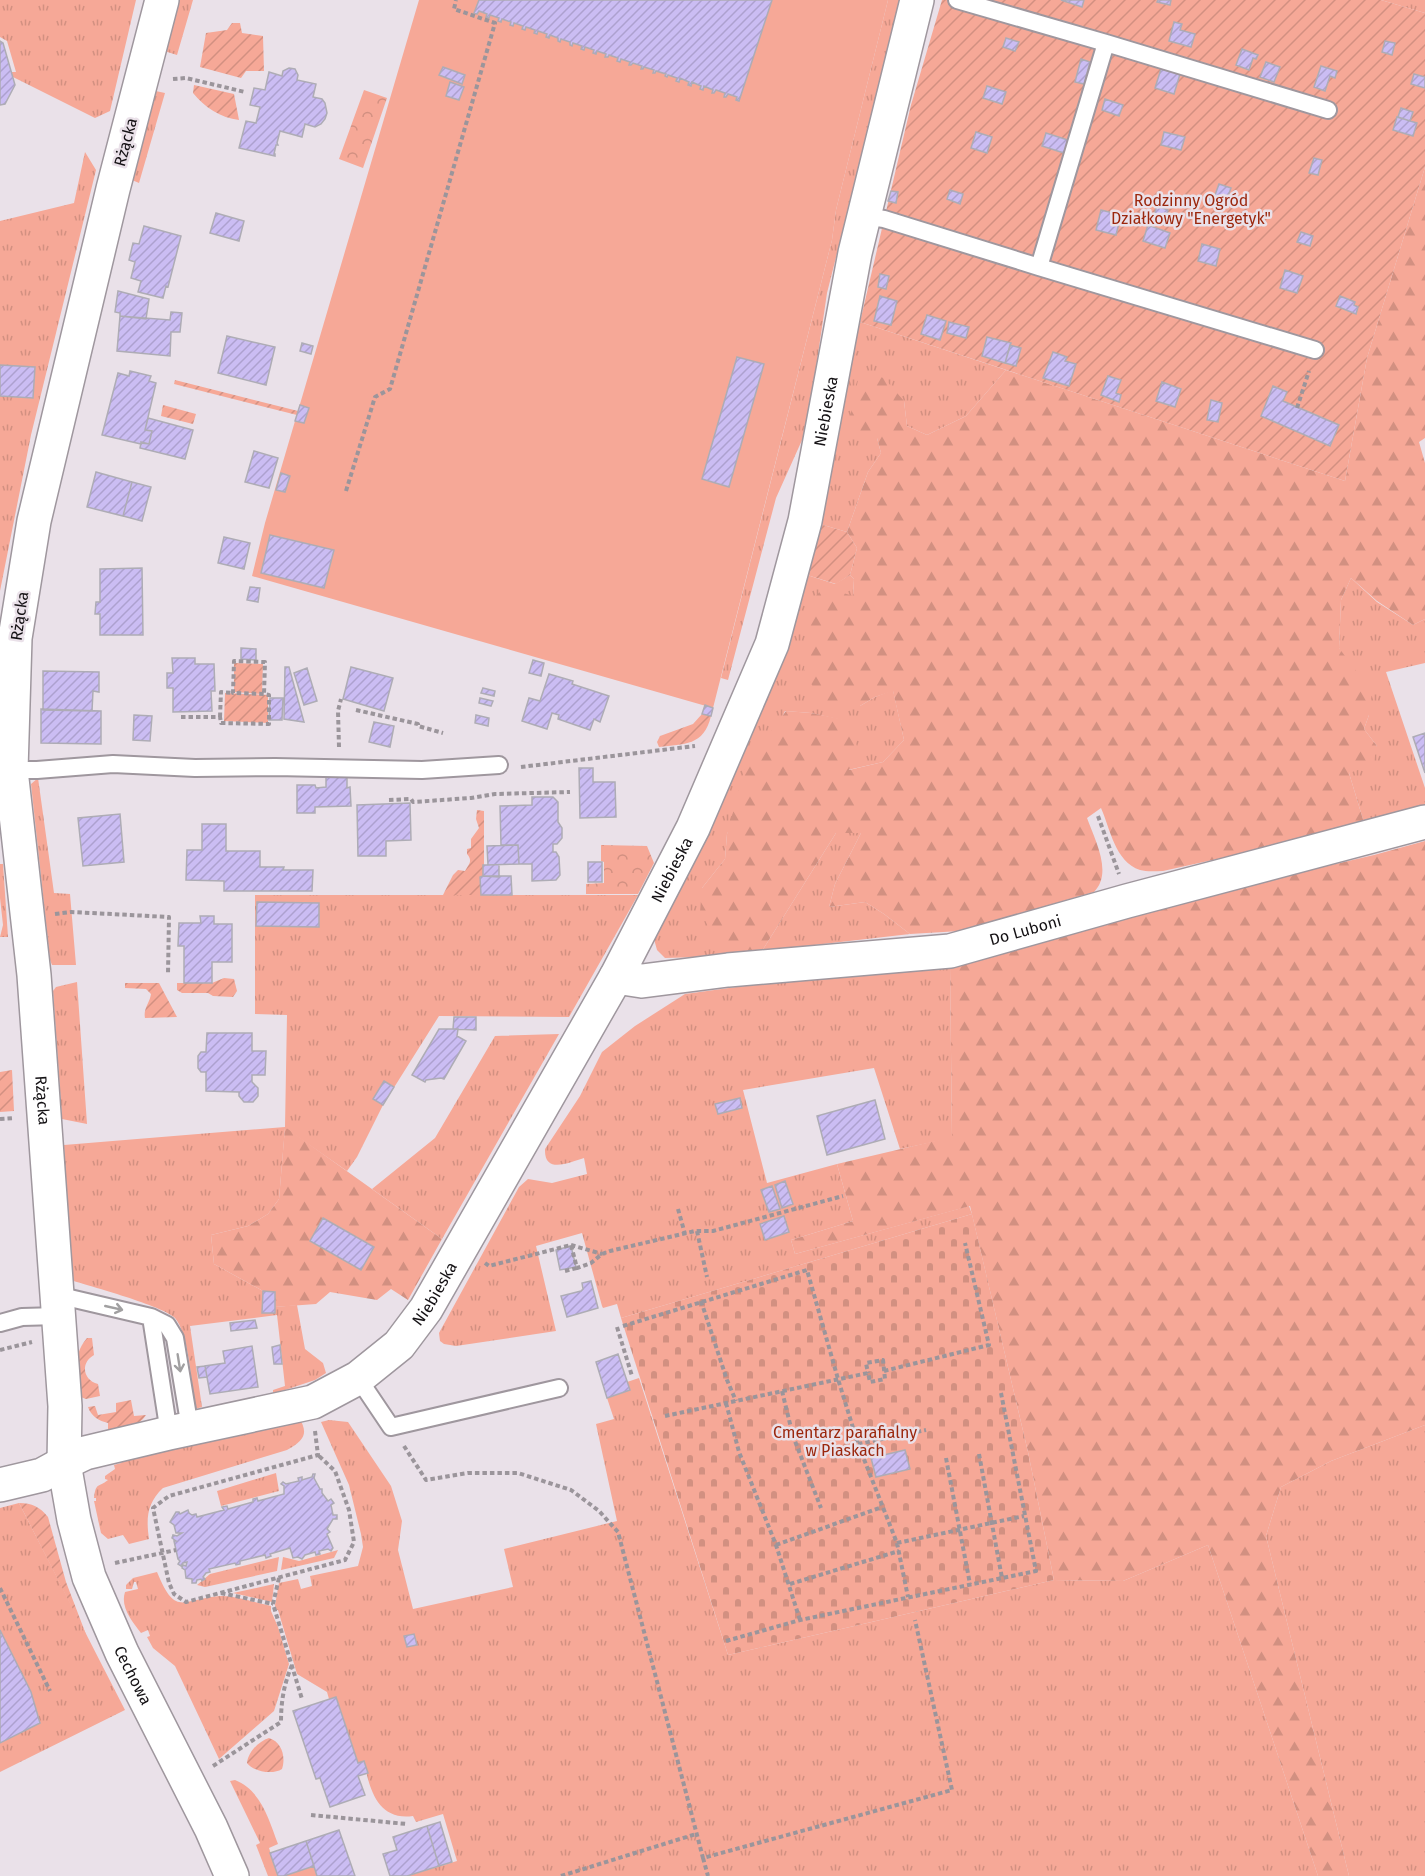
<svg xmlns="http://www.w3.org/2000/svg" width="1425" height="1876" viewBox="0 0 1425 1876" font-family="'Fira Sans',sans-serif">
<defs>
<pattern id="grass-tufts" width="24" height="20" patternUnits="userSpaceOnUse" patternTransform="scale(1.5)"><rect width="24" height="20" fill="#f6a897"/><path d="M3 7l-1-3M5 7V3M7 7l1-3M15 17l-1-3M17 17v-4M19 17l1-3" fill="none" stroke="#d29081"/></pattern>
<pattern id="forest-firs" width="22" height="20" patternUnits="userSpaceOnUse" patternTransform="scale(1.5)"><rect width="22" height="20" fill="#f6a897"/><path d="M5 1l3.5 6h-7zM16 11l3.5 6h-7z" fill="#d29081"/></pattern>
<pattern id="cemetery-stones" width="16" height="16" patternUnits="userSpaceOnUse" patternTransform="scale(1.5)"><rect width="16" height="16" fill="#f6a897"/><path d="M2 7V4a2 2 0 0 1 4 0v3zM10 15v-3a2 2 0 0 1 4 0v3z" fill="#d29081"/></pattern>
<pattern id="park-crowns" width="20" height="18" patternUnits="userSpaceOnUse" patternTransform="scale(1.5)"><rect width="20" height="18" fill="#f6a897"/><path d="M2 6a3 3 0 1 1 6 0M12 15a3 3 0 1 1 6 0" fill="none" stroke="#d29081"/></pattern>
<pattern id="garden-furrows" width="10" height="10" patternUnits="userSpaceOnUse" patternTransform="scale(1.5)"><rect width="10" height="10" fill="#f6a897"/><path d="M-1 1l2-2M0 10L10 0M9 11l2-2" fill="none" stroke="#d29081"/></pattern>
<pattern id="building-hatch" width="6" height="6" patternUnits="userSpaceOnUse" patternTransform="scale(1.5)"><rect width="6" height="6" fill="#cbbdf3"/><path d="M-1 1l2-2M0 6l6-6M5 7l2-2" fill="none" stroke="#ada1cf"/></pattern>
</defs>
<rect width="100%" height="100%" fill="#eae1e9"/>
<path fill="url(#grass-tufts)" d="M0,0H136L110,111L95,118L13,77L11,72H16L7,41L0,37Z
M174,0H193L177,55L161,50Z
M888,0H901L827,293L807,429L776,498L728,680L721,678L832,240L836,210Z
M1381,0H1425V13Z
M151,90L165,93L139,183L132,180Z
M85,152L96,170L31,435L0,591V221L74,203Z
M860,322L1006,370L966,416L927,435L907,426L904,401L877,438L881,453L868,472L847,532L820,524L848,371Z
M807,575L835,584L850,575L854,579L853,596L860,706L875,697L893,690L904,740L883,762L848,770L851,722L811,713L785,711L727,834L725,859L702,888L735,956L665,958L657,950L654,939C714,822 774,703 807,575Z
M1351,578L1377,602L1413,625L1425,619V663L1386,672L1425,788V811L1365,826L1349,773L1377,746L1364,729L1369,715L1339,648L1341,600Z
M38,778L54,893L70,894L76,965H52L50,960L31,784Z
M836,833H861L835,884L829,907L865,902L884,914L910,934L762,951Z
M0,864H3L8,937H0L3,925L0,898Z
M255,895H638L569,1017L439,1016L383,1105L357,1157L347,1171L285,1128L279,1199L268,1214L248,1226L211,1235L214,1264L263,1291V1313H275V1307L297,1305L305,1349L323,1363L326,1373L315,1380L273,1394V1390L285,1386L277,1315L190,1326L202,1407L195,1409C192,1387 189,1334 175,1318C163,1306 90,1286 70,1280L64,1145L285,1127L287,1015L255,1014Z
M950,966L952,1138L900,1149L874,1068L743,1090L767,1183L837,1164L853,1221L791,1240L795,1254L969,1206L972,1214L621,1318L617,1304L603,1308L602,1306L582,1233L536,1246L556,1331L456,1346L444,1344L440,1341L439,1333L519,1187L528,1179L552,1183L587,1174L584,1158C570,1162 544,1175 545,1149L580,1096L602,1052L635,1026L685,994L788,980Z
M77,982L87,1124L62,1119L53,991L56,987Z
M559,1034L442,1239L372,1189L435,1138L495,1036Z
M639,1378L728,1655L1054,1580L1123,1581L1208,1545L1318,1876H407L457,1861L443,1814L416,1822L413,1816C378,1821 369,1789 364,1761L358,1763L336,1697L329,1699L327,1692L297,1674L278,1610H276L275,1605L279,1583L298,1579L301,1589L312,1586L310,1576L358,1566L363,1547L361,1534L349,1485L321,1422L329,1420L348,1422L391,1486L402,1521L398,1550L413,1609L513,1587L504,1549L617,1521L596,1424L614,1419L607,1398L630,1390L627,1382Z
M298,1416C309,1433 305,1440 287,1450L163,1488C147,1503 146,1518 149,1539L129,1544L123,1535L108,1539L101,1533L94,1501H96V1498H94C96,1482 98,1488 108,1480L105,1479V1476L115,1469L114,1465L121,1463L122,1461Z
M1425,1425V1876H1349L1266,1536L1281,1487L1331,1461Z
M276,1473L279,1491L221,1506L217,1491Z
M19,1503L125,1710L0,1772V1508Z
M338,1550L334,1558L281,1570L283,1557L299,1561Z
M279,1557L277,1571L205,1587L197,1585L210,1574Z
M157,1572C176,1618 182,1599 220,1596C234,1595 256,1603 271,1606V1611L278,1627L289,1664L274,1711L219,1759L175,1666L153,1648L147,1637L150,1636L148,1630L141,1633C132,1621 120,1607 125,1592L138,1589L136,1582H134L132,1589H126V1585L133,1578Z
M274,1584L272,1602L233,1593Z
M235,1780C261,1790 269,1820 278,1844L269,1848L278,1876H268L256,1845L260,1843L230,1781Z
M314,1866L317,1876H284Z"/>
<path fill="url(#forest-firs)" d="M1425,167V438L1419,442L1425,463V619L1413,625L1377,601L1351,578L1341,600L1339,648L1372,692L1369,715L1364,729L1377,746L1373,765L1349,773L1365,826L1163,871C1156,871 1147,872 1140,870C1115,862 1110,828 1101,808L1087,818C1095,840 1113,873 1094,892L960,931L910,934L884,914L865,902L829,907L835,884L861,833H836L762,951L735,956L719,944L700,912L702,888L725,859L727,834L745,767L786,711L811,713L851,721L857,747L849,770L883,762L904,740L893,691L875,697L860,706L821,700L804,672L809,604L824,587L853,596L854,579L850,575L857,548L847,532L868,472L881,453L877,438L847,431L860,371L884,378L904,401L907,426L927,435L966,416L1006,370L1345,481L1367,358Z
M1425,841V1425L1331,1461L1281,1487L1266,1536L1349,1876H1318L1208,1545L1123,1581L1054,1580L1028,1452L970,1206L795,1254L791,1240L853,1221L837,1164L952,1137L950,966L1129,912L1374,855Z
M285,1127L442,1239L408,1300L391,1289L377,1300L330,1292L316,1304L275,1307V1292L263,1291L214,1264L211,1235L248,1226L268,1214L279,1199Z"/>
<path fill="url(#cemetery-stones)" d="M972,1214L1028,1452L1054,1580L728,1655L621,1318Z"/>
<path fill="url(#park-crowns)" d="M364,90L387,98L363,168L339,159Z
M601,845L647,846L654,863L638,894H586V884L604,883V862L601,861Z"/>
<path fill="url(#garden-furrows)" d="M942,0H1381L1425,13V167L1367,358L1345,481L860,322L911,105Z
M232,23H240L242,33L263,36L264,71H246L241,78L200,67L206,33L227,30Z
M194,85L234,94L239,120C221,118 204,107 193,93Z
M175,380L298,411L297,415L174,384Z
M163,405L196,414L193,424L161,416Z
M820,524L847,532L857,548L850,575L836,584L807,575Z
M234,663L263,664L262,694L234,692Z
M225,693L268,695V723L224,721Z
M702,714L711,716C704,746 684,744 659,747L657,742L660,736L693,724Z
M477,810L484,811V865H483V876L480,877L481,895H443L453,875L458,870L465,871C469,864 473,861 467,854V849L471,848V839L479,828L476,819Z
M224,978L234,979L237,991L233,997L213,996L208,993H182L177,990V983H212Z
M125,983H159L177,1017L145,1018C143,1009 150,1002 151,994L146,989L125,988Z
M12,1070L14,1111L0,1112V1072Z
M87,1338H92L94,1355C80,1363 83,1380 98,1384L100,1396L86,1399L78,1396C77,1375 72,1355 87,1338Z
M131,1400L134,1416L146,1415C138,1428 123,1428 108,1430V1423C99,1421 91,1416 88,1407L95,1406L98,1415L116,1412V1403Z
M19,1503C32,1503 40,1507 48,1517L66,1582L87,1637Z
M269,1738C282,1742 286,1757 282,1769C273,1775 254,1772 247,1763C248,1752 259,1741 269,1738Z"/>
<path fill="#f6a897" d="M419,0H888L836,210L832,240L713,708L252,576L265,523Z"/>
<path fill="url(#building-hatch)" stroke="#aeacb5" stroke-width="1.5" d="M479,0H772L739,101L736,100L737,97L728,94L726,97H724L725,93L716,90L714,93H712L713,90L704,86L703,90L700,89L701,86L692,82L691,86L688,85L689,82L680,78L679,82L676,81L677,78L668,75L667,77L665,76L666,74L656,71L655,73H653L654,70L644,67L643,69H641L642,66L633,63L631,65H629L630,62L621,59L620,62L617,61L618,58L609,55L608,57H605L606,54L597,51L596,54L593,53L594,50L585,47L584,50L581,49L582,46L573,43L572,46L570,45V42L561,39L560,42L558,41V38L550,35L549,38L546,37L547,34L538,31L537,34L534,33L535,30L526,27L525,30L522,29L523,26L514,23L513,26L510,25L511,22L502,19L501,22L498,21L499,18L490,15L489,18L486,17L487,14L479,11L477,14L474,13Z
M1061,0H1084L1082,7Z
M1158,0H1171L1170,5L1157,2Z
M1174,22L1182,24L1180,30L1195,34L1191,47L1169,41Z
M1006,38L1019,42L1015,51L1003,47Z
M0,41L3,43L15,85L5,104L0,105Z
M1385,41L1395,43L1392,55L1382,52Z
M1242,49L1258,55L1256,59L1253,58L1249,70L1236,65Z
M1081,59L1090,62L1084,84L1075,82Z
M1266,62L1280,67L1274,82L1260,77Z
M1321,66L1337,71L1335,78L1330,76L1325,91L1314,87Z
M443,67L465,75L462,84L439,75Z
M289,68L295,69L298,75L297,80L316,84L313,97L322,99L325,103L327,113L325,119L321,124L315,127L305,124L302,137L280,131L277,143L278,145H276L274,154H275V156L239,148L246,121L256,123L260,107L250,105L254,88L265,90L269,72L282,76L283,71Z
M1161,69L1180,74L1174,94L1155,88Z
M1414,74L1425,77V88L1411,84Z
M450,82L464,87L459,100L446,96Z
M987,86L1006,92L1002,104L983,98Z
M1105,99L1123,105L1119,116L1102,110Z
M1401,108L1413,112L1410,121L1398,117Z
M1397,117L1417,123L1413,136L1393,130Z
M976,132L992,137L987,153L971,148Z
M1164,132L1185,137L1181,150L1161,145Z
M1046,133L1071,141L1067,154L1042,146Z
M1314,158L1322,160L1318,175L1309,173Z
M1219,184L1231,188L1224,207L1208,202L1211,193L1215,195Z
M950,190L963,194L960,204L947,199Z
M891,191L898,192L896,203L888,201Z
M1157,206L1168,210L1164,225L1152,221Z
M1101,210L1121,215L1116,235L1096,230Z
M216,213L244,221L239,241L210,233Z
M1148,225L1170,233L1165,248L1143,241Z
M144,226L181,236L168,287L166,286L163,298L138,292L141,281L131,278L135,262L129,260L133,243L139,244Z
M1301,232L1313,236L1310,246L1297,242Z
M1202,244L1220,249L1216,266L1198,261Z
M1285,270L1303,276L1297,293L1280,288Z
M880,274L889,276L886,289L878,287Z
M118,291L149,299L146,319L120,316V313L115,312Z
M880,296L897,301L891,325L874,321Z
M1340,296L1355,302L1354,305L1358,307L1356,314L1336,306Z
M171,312L182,313L180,332H171L170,356L117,351L120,316L170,320Z
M927,315L946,321L940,340L921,334Z
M949,322L969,327L966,338L947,333Z
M227,336L275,347L266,385L218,373Z
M987,337L1011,343L1005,363L982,356Z
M302,343L313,346L311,354L300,351Z
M1010,345L1021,348L1016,366L1005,363Z
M1053,352L1067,357L1065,361L1076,364L1069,386L1043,378Z
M737,357L764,364L729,487L702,479Z
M0,365L35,367L33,398L0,396Z
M130,371L151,376L149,381L156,383L145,430L152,431L149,444L141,442V444L102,435L118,373L129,376Z
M1108,376L1121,380L1116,393L1121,395L1119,402L1101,395Z
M1162,382L1181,389L1175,407L1156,401Z
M1273,386L1287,392L1283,401L1339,425L1330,446L1261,416Z
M1211,400L1222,403L1218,422L1207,420Z
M300,405L309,408L304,423L295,421Z
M148,418L193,430L185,459L140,448L141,443L149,444L152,431L145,430Z
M254,451L278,458L269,488L245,482Z
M96,472L132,482L123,516L87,507Z
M281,473L290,476L285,492L276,490Z
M132,482L151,487L142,521L123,516Z
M270,535L334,550L324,588L261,573Z
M224,537L250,543L244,569L218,563Z
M142,568L143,635H100V614H95L96,602H100V569Z
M250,587L260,588L258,602L247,600Z
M241,648L256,649V660L241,659Z
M172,658H195V664H214L215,691H211L212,711L173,712V688H167V673H173Z
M533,660L544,663L541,676L529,673Z
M285,667H289L304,722L284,719Z
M351,667L393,678L384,711L343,699Z
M307,668L317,701L304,705L294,673Z
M43,671L99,672V692L93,691L92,711L43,710Z
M549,674L573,681L572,684L609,696L600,722L594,719L590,730L558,719L559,715L552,713L547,729L522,721L529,698L540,701Z
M483,688L495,691L494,696L481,693Z
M270,698H283L282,720H269Z
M480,698L493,701L491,706L479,703Z
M705,705L713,708L711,716L702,714Z
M41,709L101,711V744L41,743Z
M134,715L152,716L150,741L133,740Z
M476,715L489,718L488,726L475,723Z
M374,722L394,726L390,747L369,742Z
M1425,733V773L1413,737Z
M579,768H593V782H615L616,817L580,818Z
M326,776H347V788L350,787L351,806L315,807V813H297V785H315L316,788L326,787Z
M532,797H553L558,802V822L562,828V838L557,844H553V852H556L559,857L560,875L556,880L532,881V864H519L518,845H501L500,806L532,805Z
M410,803L411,840L386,841V856H358L357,805Z
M120,814L124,862L83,866L78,818Z
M202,824H226V851H260V867H284L283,870H313L312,891H224V881L186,880L187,850H202Z
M518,845L519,864L488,865L487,846Z
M588,862H602V882H588Z
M483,865H499V877L483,876Z
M483,876H511L512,895H481L480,877Z
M257,902L319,903V927L256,926Z
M200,916H214V924H232V962H212V983H184V946H178L179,923H201Z
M454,1017H476V1030L453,1029Z
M439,1029H458L457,1036L466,1041L444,1079L441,1078L426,1080L425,1082L412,1075Z
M207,1033H252V1051H266L265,1075H252V1082L258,1088V1096L253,1102H244L239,1096V1092L206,1091V1072H201L198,1068V1056L201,1052H206Z
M384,1081L394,1087L383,1105L373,1099Z
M740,1098L742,1108L718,1114L715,1104Z
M875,1100L885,1139L827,1155L817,1116Z
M785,1181L793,1204L782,1208L775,1185Z
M772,1186L780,1209L769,1212L761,1190Z
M784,1216L789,1232L765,1240L760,1224Z
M323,1218L374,1247L361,1270L310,1241Z
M571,1246L576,1267L560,1270L556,1250Z
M591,1281L598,1308L567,1317L561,1296L581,1291L583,1289L582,1283Z
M263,1291L275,1292V1313H262Z
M255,1320L257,1328L231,1331L230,1323Z
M280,1345L282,1364H274L272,1347Z
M252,1346L258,1387L210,1394L205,1366L225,1363L223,1351Z
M618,1354L630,1390L607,1398L596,1362Z
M205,1366L207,1377L199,1378L197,1367Z
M905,1450L910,1469L876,1477L871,1458Z
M313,1474H315L314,1478L320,1489H322V1493L328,1501L331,1499L334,1503L331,1505L333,1515H337V1519H333L327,1529L330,1532L327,1534L333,1548L331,1551L328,1549L319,1551L320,1554L316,1555L315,1552L305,1555L302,1559L298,1557L293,1558L290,1548L270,1554L271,1556L266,1558L265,1555L240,1561V1564L236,1565L235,1563L209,1569L210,1572L206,1573L203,1577L205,1579L202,1581L201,1579L197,1580L196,1583H192V1579L186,1578L185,1570L182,1568L183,1565L186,1566L187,1562L183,1563L181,1566L178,1564L180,1561L178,1559L174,1541H176L172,1538L173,1535L177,1536L182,1533H176L174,1525L170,1522L176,1512H179L180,1514L188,1510L189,1513L192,1515L196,1514L197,1517L224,1510L222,1507L227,1506L228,1509L253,1502V1499L257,1498L258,1501L284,1494V1486L281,1484L283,1482L286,1484L299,1481L298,1478L302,1477V1480L312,1477Z
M0,1630L31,1692L40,1723L0,1743Z
M414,1634L417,1645L407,1647L404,1636Z
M336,1697L358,1763L364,1761L368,1773L358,1776L365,1795L330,1807L320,1778L316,1779L293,1711Z
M440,1822L452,1862L439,1866L427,1826Z
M427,1826L439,1866L407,1876H390L383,1854L397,1850L393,1837Z
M339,1830L355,1876H317L306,1841Z
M306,1841L314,1866L284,1876H278L270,1853Z"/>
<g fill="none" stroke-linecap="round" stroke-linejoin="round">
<g stroke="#9f979e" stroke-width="20">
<path id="service" d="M957,0L1106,43L1328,110
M864,216L884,219L1039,267L1315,350
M1039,267L1106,43
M11,770H37L113,764L195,768L275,767L422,770L499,765
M57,1295L151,1317L169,1433
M151,1317L167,1325L175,1338L190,1428
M0,1323L22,1317L58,1316
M358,1378L391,1427L559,1388"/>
</g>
<g stroke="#9f979e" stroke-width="36">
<g id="minor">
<path id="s1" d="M616,977L642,981L728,970L950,951L1127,901L1425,822"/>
<path d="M0,1485L42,1475L64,1463"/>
</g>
</g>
<g stroke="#9f979e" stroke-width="36">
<g id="tertiary">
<path id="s2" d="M162,0L113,189L34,521L15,638L11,770L34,975L65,1406L64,1463L74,1520L89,1577L122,1653L211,1828L232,1876"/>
<path id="s3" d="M64,1463L85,1453L169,1433L313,1402L358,1378L399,1345L426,1309L616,977L693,828L772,644L805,521L855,253L917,0"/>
</g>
</g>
<path stroke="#9b959b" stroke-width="4" stroke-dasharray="4.5 3" stroke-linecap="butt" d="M173,79L186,78L245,92
M1297,408L1309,371
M346,491L375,397L390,389L495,23L454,9L456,0
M356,710L418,724V726L443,733
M181,717H220L221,723L269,724V695L264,694L233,693L234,661L265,662L264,694
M220,717L221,692L233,693
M339,747L338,711L341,699
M521,767L695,746
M389,800L411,799L413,802L471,798L495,794L570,792
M1098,816L1119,874
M55,914L71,912L169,917L168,974
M0,1119L14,1118
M678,1209L685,1234
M697,1231L707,1277
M571,1245L602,1254
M485,1263L489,1266L571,1245L577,1268L591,1263L602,1254L610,1251L695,1231H713L843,1196
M565,1271L577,1268
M701,1301L727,1380L736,1401
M623,1326L807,1270L838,1379L858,1444L897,1543L908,1597
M617,1327L632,1376
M0,1350L32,1342
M884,1371L989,1345L965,1243
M782,1391L793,1436L821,1508
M726,1403L739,1452L776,1545L800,1620
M665,1416L868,1373L870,1382L885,1379L883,1360L866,1363L868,1373
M315,1431L318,1455L169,1496L153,1508L169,1583L174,1594L186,1602L345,1560L354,1542L349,1510L335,1471L318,1455
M858,1444L926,1430
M404,1446L426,1480L468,1473H518L571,1490L599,1511L618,1532L703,1858L952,1790L915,1620
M979,1454L1002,1578
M946,1458L970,1584
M897,1543L1024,1516
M776,1545L882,1507
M115,1563L176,1550
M279,1578L273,1604L302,1699
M790,1584L899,1551
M0,1588L50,1691
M221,1593L273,1604
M726,1641L800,1620L1036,1571L1001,1393
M213,1766L281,1722C281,1701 284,1684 292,1665
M311,1815L407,1824
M703,1858L708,1876
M561,1876L696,1834"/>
<use href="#service" stroke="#fff" stroke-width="16"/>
<use href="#minor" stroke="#fff" stroke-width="33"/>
<use href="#tertiary" stroke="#fff" stroke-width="33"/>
</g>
<defs><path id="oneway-shaft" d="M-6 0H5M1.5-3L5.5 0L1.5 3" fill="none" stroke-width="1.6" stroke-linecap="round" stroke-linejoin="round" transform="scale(1.5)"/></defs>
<g stroke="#a1a0a1">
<use href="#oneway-shaft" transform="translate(114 1308) rotate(13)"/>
<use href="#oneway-shaft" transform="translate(179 1363) rotate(81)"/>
</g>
<g text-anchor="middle" stroke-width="5" stroke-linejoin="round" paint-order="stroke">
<g font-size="16" fill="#141114" stroke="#eae1e9">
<text transform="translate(125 142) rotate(-75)" y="6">Rżącka</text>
<text dy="6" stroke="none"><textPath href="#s3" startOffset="1395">Niebieska</textPath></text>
<text transform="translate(19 616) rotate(-82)" y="6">Rżącka</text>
<text dy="6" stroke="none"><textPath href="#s3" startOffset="909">Niebieska</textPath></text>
<text dy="6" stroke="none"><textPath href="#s1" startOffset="414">Do Luboni</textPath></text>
<text dy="6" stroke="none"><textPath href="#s2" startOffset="1119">Rżącka</textPath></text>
<text dy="6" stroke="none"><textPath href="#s3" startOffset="423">Niebieska</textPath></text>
<text dy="6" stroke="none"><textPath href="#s2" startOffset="1707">Cechowa</textPath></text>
</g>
<g font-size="16" fill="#9b270d" stroke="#eae1e9">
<text x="1191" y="206">Rodzinny Ogród<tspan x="1191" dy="18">Działkowy "Energetyk"</tspan></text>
<text x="845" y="1438">Cmentarz parafialny<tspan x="845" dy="18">w Piaskach</tspan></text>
</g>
</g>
</svg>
